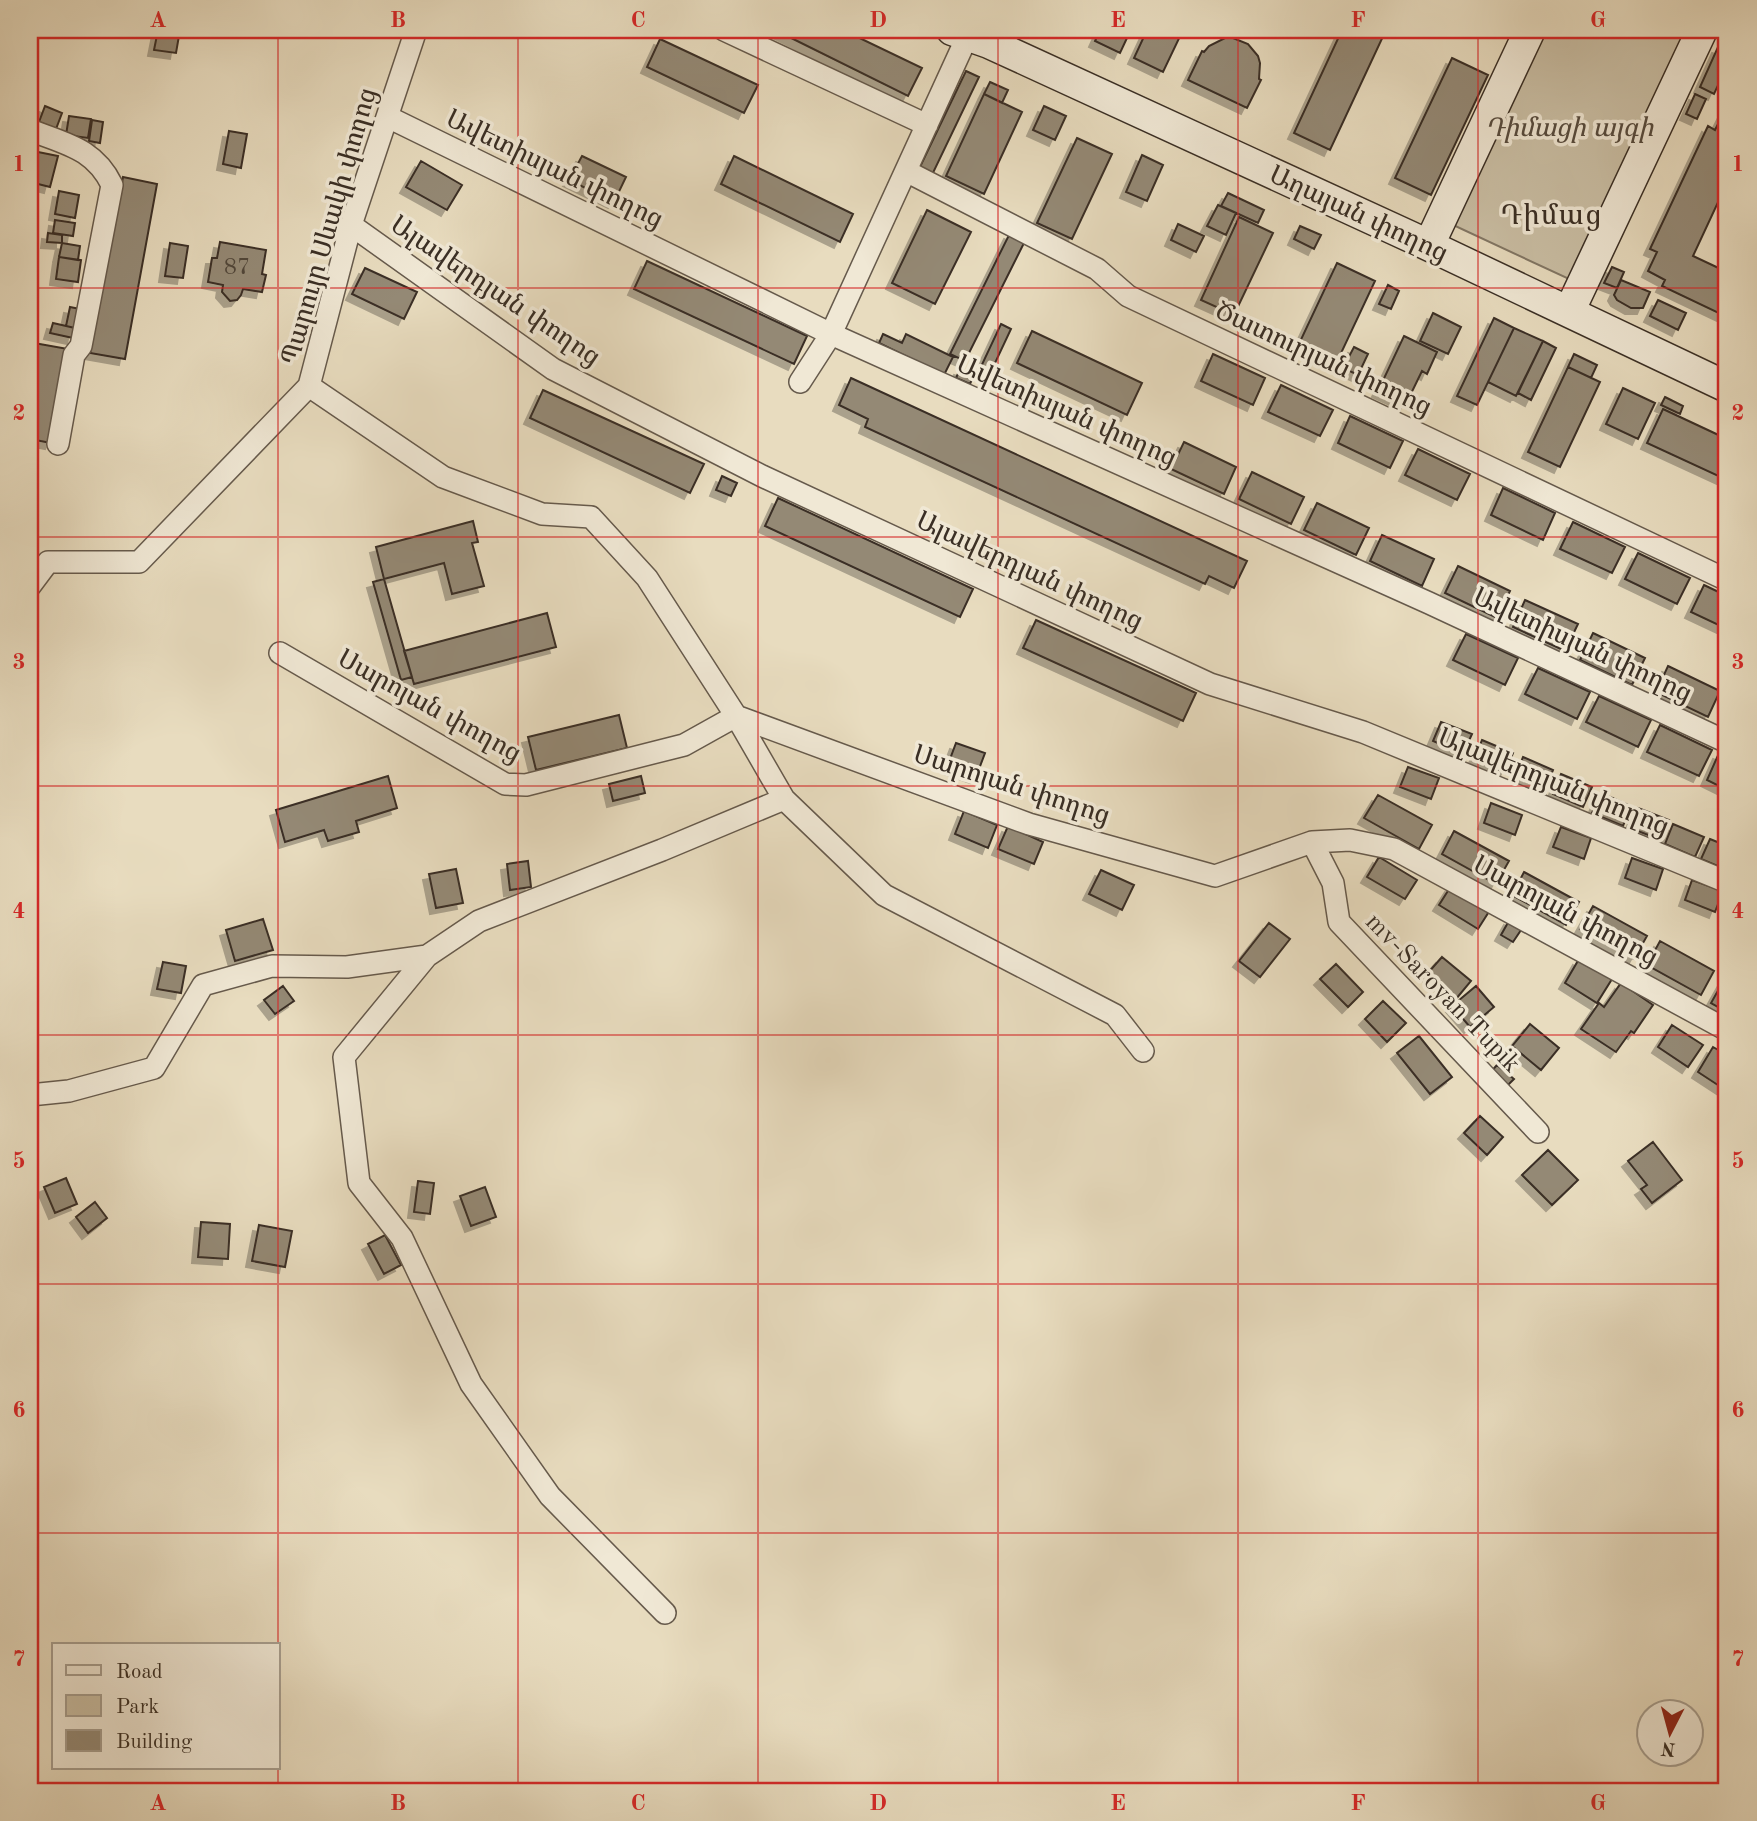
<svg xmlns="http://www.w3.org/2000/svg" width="1757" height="1821" viewBox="0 0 1757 1821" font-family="'Old Standard TT','Noto Serif Armenian',serif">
<defs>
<filter id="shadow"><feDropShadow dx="-6" dy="6" stdDeviation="0" flood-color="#0004"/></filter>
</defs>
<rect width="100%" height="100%" fill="#e8dcbf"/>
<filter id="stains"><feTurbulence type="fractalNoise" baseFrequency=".00286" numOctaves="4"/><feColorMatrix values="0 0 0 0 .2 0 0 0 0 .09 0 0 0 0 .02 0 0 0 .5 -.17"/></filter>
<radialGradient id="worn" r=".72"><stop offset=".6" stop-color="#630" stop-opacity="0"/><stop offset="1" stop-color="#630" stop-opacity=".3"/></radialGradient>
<path fill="#cabfa5" stroke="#827765" stroke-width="2" d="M1542,30H1687L1569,279L1451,224Z"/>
<path fill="#948975" stroke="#3a2f25" stroke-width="2" filter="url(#shadow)" d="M158,30H180L176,53L154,50Z
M775,30H843L922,68L908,96Z
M1100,30H1109L1127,38L1120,53L1095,41Z
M1147,30H1183L1163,72L1134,58Z
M1342,30H1386L1330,150L1294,133Z
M1225,38H1233L1248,44L1258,56L1260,63L1259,79L1261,80L1247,108L1188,80L1202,51L1204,52L1209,46Z
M660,39L758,85L744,113L647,67Z
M1718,47L1727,51V66L1714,94L1700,87Z
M1452,58L1488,75L1431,195L1395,178Z
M966,71L979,77L931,177L918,171Z
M990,82L1008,90L1002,103L984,94Z
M984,94L1022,112L984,194L946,176Z
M1695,94L1706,99L1697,119L1686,114Z
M45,106L62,113L56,129L39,122Z
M1044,106L1066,116L1055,140L1033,130Z
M1724,112L1727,114V183L1693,256L1727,272V317L1662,286L1665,280L1648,271L1657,252L1650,249L1708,126L1715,130Z
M69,116L91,119L88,138L66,135Z
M92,120L103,122L100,143L89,141Z
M229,131L247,134L241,168L223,164Z
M1077,138L1112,154L1072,239L1037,223Z
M38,152L58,156L50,187L30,182Z
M1142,155L1163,165L1147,201L1126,192Z
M582,156L626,177L614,202L569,180Z
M734,156L853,214L840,242L721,184Z
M421,161L462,185L447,210L406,187Z
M123,177L157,184L125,359L90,353Z
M59,191L79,195L75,218L55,214Z
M1228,193L1264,210L1258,223L1221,206Z
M1218,205L1236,213L1226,235L1207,226Z
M927,210L971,232L935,304L892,283Z
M1239,217L1273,233L1234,315L1201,300Z
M55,220L75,223L73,236L53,233Z
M1178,224L1204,236L1196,252L1171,240Z
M1300,226L1321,235L1314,249L1294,239Z
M48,233L62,235V243L47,242Z
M1010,233L1025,241L965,361L950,354Z
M220,242L266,250L262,274L266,275L262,292L243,289L241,295L237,300L230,301L222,292L223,285L208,282L212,258H217Z
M62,243L80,246L78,260L59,257Z
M170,243L188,246L183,278L165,276Z
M59,257L81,260L78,282L56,279Z
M647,261L807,336L794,364L634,289Z
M1337,263L1375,281L1335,366L1297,348Z
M1612,267L1624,272L1617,288L1604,283Z
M365,268L417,292L404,319L352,294Z
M1621,280L1650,292L1643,308H1631L1617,300L1614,295Z
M1388,285L1399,291L1391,309L1379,304Z
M1658,300L1686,313L1678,330L1650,316Z
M70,307L80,309L75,328L66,326Z
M1433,313L1461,327L1448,354L1420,341Z
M1494,318L1514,328L1477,405L1457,396Z
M53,323L75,328L73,338L50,333Z
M1001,324L1011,329L988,378L978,373Z
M1514,328L1543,341L1516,396L1488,382Z
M1032,331L1142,383L1127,415L1017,363Z
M883,334L902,343L906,334L953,357L944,375L879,343Z
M1404,336L1437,352L1427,374L1422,371L1406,404L1378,391Z
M1543,341L1556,348L1531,400L1518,393Z
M34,343L68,349L51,443L30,439V370Z
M1354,347L1368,354L1358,375L1343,368Z
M1213,354L1265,378L1253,405L1201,381Z
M1574,354L1597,365L1591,378L1568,367Z
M1568,367L1600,382L1560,467L1528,452Z
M960,369L974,375L970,384L956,378Z
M851,378L1247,561L1234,588L1209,576L1205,584L865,427L868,419L839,405Z
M1281,385L1333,410L1320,436L1268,412Z
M1623,388L1655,403L1638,439L1606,424Z
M543,390L704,464L690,493L530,418Z
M1665,397L1683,406L1680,414L1661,405Z
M1663,409L1727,439V480L1647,443Z
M1350,416L1403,441L1390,468L1338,443Z
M1184,442L1236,467L1224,494L1171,469Z
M1418,449L1470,474L1457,500L1405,475Z
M1252,472L1304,497L1291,524L1239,499Z
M722,476L737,483L731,496L716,490Z
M1503,488L1555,513L1543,540L1491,515Z
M778,498L973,589L960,617L765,526Z
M1317,503L1369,528L1356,555L1304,530Z
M473,521L478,542L472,543L484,586L452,594L444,563L384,579L376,547Z
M1573,522L1625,547L1612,573L1560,549Z
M1382,535L1434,559L1422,586L1370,561Z
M1638,553L1690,578L1677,604L1625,579Z
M1458,566L1510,591L1497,618L1445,593Z
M384,579L412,677L401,680L373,582Z
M1704,585L1727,596V629L1691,612Z
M1525,600L1578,624L1565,651L1513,627Z
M547,613L556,647L414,684L404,651Z
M1036,620L1196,693L1183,721L1023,648Z
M1593,633L1645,658L1632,685L1580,660Z
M1466,634L1518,658L1505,685L1453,660Z
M1668,666L1720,691L1708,717L1656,692Z
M1538,668L1590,692L1577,719L1525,694Z
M1599,696L1651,720L1638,747L1586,722Z
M619,715L627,748L536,770L528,737Z
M1441,722L1472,734L1463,754L1433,741Z
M1660,725L1712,750L1699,776L1647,752Z
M1482,740L1513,753L1505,773L1474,760Z
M956,743L985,753L976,777L947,767Z
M1719,753L1727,757V790L1707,780Z
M1523,757L1553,770L1545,790L1515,777Z
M1408,767L1439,778L1431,799L1400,787Z
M1561,774L1592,787L1583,807L1553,794Z
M388,776L397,808L356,821L359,832L328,841L324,830L285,842L276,810Z
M641,776L645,793L613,801L609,784Z
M1601,793L1631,806L1623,826L1592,813Z
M1378,795L1432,825L1419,849L1364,818Z
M1491,803L1522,815L1515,835L1484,823Z
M1638,808L1669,820L1661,840L1630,828Z
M964,811L997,825L988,848L955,834Z
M1673,824L1704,837L1695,857L1665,844Z
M1008,826L1043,842L1034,864L998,849Z
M1561,827L1591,838L1584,859L1553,847Z
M1454,831L1509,861L1496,884L1442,854Z
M1710,839L1727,846V870L1701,859Z
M1379,857L1417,880L1405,899L1367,877Z
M1632,858L1663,869L1656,890L1625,878Z
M528,861L531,887L510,890L507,864Z
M456,869L463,903L436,908L429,874Z
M1101,870L1134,885L1122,910L1089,894Z
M1524,872L1579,902L1566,925L1512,895Z
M1692,880L1723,891L1715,912L1685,900Z
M1451,886L1490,910L1478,929L1439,905Z
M1593,906L1647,936L1634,959L1580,929Z
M263,919L273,950L235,961L226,930Z
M1510,919L1523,927L1513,942L1501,935Z
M1269,923L1290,939L1260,977L1239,961Z
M1660,941L1714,971L1701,995L1647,965Z
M1442,957L1471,981L1456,999L1427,974Z
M1579,959L1612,979L1597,1003L1565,983Z
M163,962L186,966L181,993L157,989Z
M1336,964L1363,992L1348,1007L1320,979Z
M1724,980L1727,981V1012L1711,1003Z
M1621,983L1653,1005L1634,1033L1631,1031L1616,1052L1581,1029L1599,1003L1604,1007Z
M283,986L294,1001L275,1014L264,1000Z
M1476,986L1494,1007L1470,1027L1452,1006Z
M1383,1001L1406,1023L1387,1042L1365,1019Z
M1530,1024L1559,1048L1541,1070L1512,1046Z
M1672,1025L1703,1045L1688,1067L1658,1047Z
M1419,1036L1452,1077L1430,1094L1397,1053Z
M1713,1047L1727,1055V1091L1698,1072Z
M1497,1065L1514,1079L1505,1088L1489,1074Z
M1480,1116L1503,1137L1487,1155L1464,1133Z
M1653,1142L1682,1180L1652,1203L1641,1189L1647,1185L1628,1161Z
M1548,1150L1578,1180L1552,1205L1522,1175Z
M66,1178L77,1204L55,1213L44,1187Z
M418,1181L434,1183L430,1214L414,1212Z
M485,1187L496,1217L471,1226L460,1196Z
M95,1202L107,1218L88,1233L76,1217Z
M201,1222L230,1224L228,1259L198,1257Z
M259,1225L292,1231L285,1267L252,1261Z
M385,1235L401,1265L384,1274L368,1244Z"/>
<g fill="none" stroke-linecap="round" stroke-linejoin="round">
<g stroke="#665a4c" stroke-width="24">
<path id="street" d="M416,30L351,225L309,386L443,477L542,514L591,517L647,578L736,716L784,799L884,895L1115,1015L1143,1051
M724,30L927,125
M388,117L831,334L1429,603L1727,742
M30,130C65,144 94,148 112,185L81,346L74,355L58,444
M906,171L1097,269L1128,296L1727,580
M351,225L553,369L762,476L1210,684L1363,732L1727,882
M800,382L831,334L967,37
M30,586L48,562H139L309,386
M280,653L505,784L526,785L684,745L736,716L1029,824L1215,876L1312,842L1350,840L1394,849L1727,1030
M1312,842L1333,883L1339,922L1538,1132
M30,1095L69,1091L154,1068L203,985L272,966L347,967L427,956
M665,1613L550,1496L471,1384L402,1238L359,1183L344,1057L427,956L479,921L662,850L784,799"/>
</g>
<g stroke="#3a2f25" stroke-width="33">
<path id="secondary" d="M952,30L989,43L1411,237L1727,387
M1429,245L1530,30
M1569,312L1702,30"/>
</g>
<use href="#street" stroke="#f0e8d5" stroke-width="21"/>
<use href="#secondary" stroke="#f0e8d5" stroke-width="30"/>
</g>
<path fill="none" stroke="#d62828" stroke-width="2" stroke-opacity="0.55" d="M278,30V1791M518,30V1791M758,30V1791M998,30V1791M1238,30V1791M1478,30V1791M30,288H1727M30,537H1727M30,786H1727M30,1035H1727M30,1284H1727M30,1533H1727"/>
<g text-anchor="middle" stroke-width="7" stroke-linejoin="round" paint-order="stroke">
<g font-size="23" fill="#504639">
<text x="237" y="274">87</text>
</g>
<g font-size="26" font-style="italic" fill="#574c3f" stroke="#f0e8d5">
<text x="1569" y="136">Դիմացի այգի</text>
</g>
<g font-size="26" fill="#3a2f25" stroke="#f0e8d5">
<text transform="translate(555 168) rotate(26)" y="9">Ավետիսյան փողոց</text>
<text transform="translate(1359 213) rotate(25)" y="9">Աղայան փողոց</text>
<text transform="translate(328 226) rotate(-74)" y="9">Պարույր Սևակի փողոց</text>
<text transform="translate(496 290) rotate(34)" y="9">Ալավերդյան փողոց</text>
<text transform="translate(1324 358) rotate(25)" y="9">Ծատուրյան փողոց</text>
<text transform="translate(1067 410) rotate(24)" y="9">Ավետիսյան փողոց</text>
<text transform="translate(1030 570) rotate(25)" y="9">Ալավերդյան փողոց</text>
<text transform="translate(1583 644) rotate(25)" y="9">Ավետիսյան փողոց</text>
<text transform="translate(430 705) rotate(29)" y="9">Սարոյան փողոց</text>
<text transform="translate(1554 781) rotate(22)" y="9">Ալավերդյան փողոց</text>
<text transform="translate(1012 784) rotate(18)" y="9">Սարոյան փողոց</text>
<text transform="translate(1566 910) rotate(28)" y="9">Սարոյան փողոց</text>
<text transform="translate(1444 992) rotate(46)" y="9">mv-Saroyan Tupik</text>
</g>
<g font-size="28" letter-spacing="2" fill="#3a2f25" stroke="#f0e8d5">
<text x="1552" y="224">Դիմաց</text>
</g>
</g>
<rect width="1757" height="1821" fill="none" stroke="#e8dcbf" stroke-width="77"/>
<rect x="52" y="1643" width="228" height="126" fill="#f0e8d5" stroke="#a79e8f" stroke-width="2"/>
<rect x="66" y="1665" width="35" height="10" fill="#f0e8d5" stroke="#a79e8f" stroke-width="2"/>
<text x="116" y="1678" font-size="21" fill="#3a2f25">Road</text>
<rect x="66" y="1695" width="35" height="21" fill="#cabfa5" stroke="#a79e8f" stroke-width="2"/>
<text x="116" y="1713" font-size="21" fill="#3a2f25">Park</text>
<rect x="66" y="1730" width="35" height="21" fill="#948975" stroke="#a79e8f" stroke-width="2"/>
<text x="116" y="1748" font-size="21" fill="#3a2f25">Building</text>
<g transform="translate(1670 1733) rotate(186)"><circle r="33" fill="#f0e8d5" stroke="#a79e8f" stroke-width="2"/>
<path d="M0-5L12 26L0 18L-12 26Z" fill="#8f2418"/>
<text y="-10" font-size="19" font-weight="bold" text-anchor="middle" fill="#3a2f25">N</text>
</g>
<rect x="38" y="38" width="1680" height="1745" fill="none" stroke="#d62828" stroke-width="2.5"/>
<g font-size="23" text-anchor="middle" font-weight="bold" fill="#d62828">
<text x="158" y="27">A</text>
<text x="398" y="27">B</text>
<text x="638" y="27">C</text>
<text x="878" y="27">D</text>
<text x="1118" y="27">E</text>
<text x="1358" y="27">F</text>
<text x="1598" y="27">G</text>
<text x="19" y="171">1</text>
<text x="1738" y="171">1</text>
<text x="19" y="420">2</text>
<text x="1738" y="420">2</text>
<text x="19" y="669">3</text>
<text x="1738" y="669">3</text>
<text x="19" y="918">4</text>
<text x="1738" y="918">4</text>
<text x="19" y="1168">5</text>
<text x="1738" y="1168">5</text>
<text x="19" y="1417">6</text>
<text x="1738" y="1417">6</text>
<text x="19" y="1666">7</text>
<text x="1738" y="1666">7</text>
<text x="158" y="1810">A</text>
<text x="398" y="1810">B</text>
<text x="638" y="1810">C</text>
<text x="878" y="1810">D</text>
<text x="1118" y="1810">E</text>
<text x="1358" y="1810">F</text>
<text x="1598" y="1810">G</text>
</g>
<rect width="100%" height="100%" filter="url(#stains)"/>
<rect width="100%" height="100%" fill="url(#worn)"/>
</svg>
